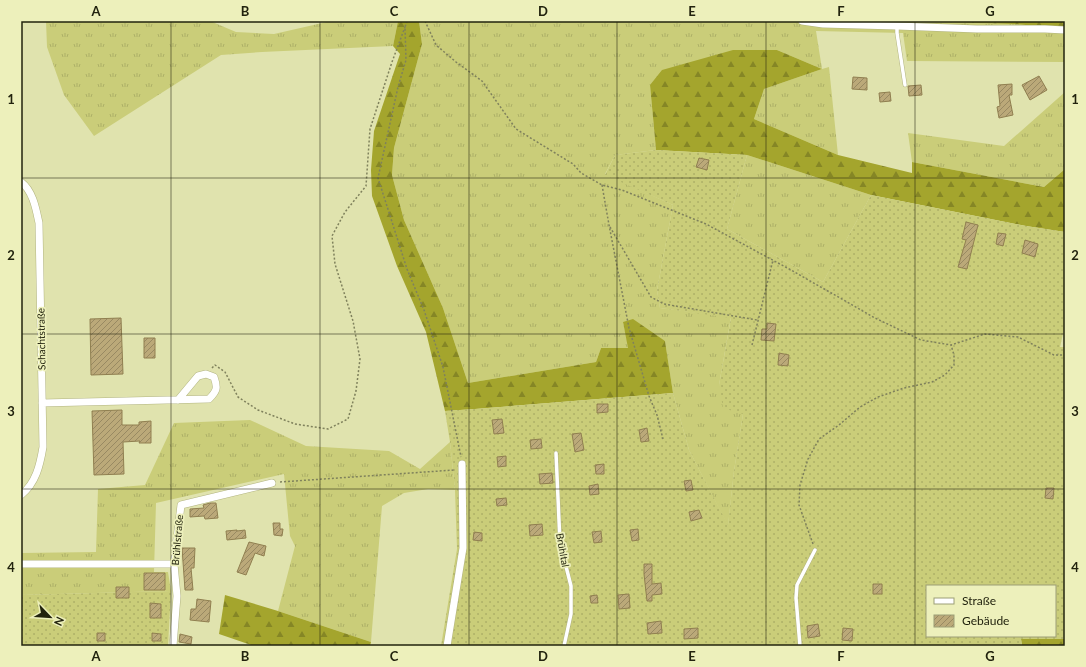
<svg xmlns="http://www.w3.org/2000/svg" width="1086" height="667" viewBox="0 0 1086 667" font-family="Lato,sans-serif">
<defs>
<pattern id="grass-tufts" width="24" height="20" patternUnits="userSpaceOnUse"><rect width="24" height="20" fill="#cacd79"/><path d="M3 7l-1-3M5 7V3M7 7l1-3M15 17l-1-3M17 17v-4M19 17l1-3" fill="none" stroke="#adb067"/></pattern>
<pattern id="forest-firs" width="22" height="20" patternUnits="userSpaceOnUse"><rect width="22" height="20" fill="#a4a52d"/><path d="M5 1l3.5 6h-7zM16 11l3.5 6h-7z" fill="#858625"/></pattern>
<pattern id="garden-dots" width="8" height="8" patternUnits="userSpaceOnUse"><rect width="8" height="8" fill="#cacd79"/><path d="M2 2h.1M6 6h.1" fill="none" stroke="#adb067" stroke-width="1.8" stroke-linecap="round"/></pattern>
<pattern id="building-hatch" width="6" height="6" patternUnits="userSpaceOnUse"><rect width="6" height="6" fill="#bba979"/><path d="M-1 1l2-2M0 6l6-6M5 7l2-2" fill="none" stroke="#988962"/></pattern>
</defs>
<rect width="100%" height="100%" fill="#e0e3ae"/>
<path fill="url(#grass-tufts)" d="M46,21H210L236,32L274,34L331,21H398L393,46L262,52L221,55L94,136L64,95L47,47Z
M419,21H940L941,22L1013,24L1065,28V62L907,61L903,33L816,31L822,69L829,67L838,155L754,119L764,89L822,69L777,50L650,85L656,150L615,155L605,174L673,205L657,290L660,308L731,317L719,385L743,414L734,471L728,526L689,450L673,393L665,341L623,323L629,348H601L596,362L468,383L443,308L404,220L392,175L394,148L422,44Z
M1065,92V169L1044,187L912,162L908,133L1004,146Z
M747,155L871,195L823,282L727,229Z
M250,420L306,446L389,451L420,469L450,442L455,490L428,489L404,493L382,506L371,642L278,611L295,546L290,536L284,474L156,503L154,572H168L171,591L21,595V553L96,552L98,489L145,485L174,423Z"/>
<path fill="url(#forest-firs)" d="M398,21H419L422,44L394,148L392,175L404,220L443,308L468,383L596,362L601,348H628L623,322L633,319L665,341L673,393L475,409L445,411L426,332L397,266L372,196L371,170L374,131L400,54L393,46Z
M940,21H1065V28L1013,24L940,22Z
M733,50H777L822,69L764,89L754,119L838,155L912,173V162L1044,187L1065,169V232L1026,226L871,195L747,155L656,150L650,85L662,70Z
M225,595L278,611L371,642L370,646H254L219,634Z
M1021,639H1065V646H1022Z"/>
<path fill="url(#garden-dots)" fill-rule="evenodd" d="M656,150L747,155L727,229L823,282L871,195L1026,226L1065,232V325L1060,347H1065V639H1021L1022,646H441L457,549L455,490L450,442L445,411L475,409L673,393L689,450L728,525L734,471L743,414L723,408L719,385L731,318L660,308L657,290L673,205L605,175L615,155ZM927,586H1055V636H927Z
M171,591L168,646H21V595Z"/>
<path fill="url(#building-hatch)" stroke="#907f50" d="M1039,76L1047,90L1030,100L1022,85Z
M853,77L867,78V90L852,89Z
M1012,84V95H1009L1013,115L999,118L997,107L1000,106L998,85Z
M921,85L922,95L909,96L908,86Z
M890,92L891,101L880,102L879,93Z
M699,158L709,160L707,170L696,167Z
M966,222L978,225L967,269L958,267L966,240L962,239Z
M998,233L1006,234L1003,246L996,244Z
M1025,240L1038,244L1035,257L1022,253Z
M121,318L123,374L91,375L90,319Z
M767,323L776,324L774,341L761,340L762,329H767Z
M144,338H155V358H144Z
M779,353L789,355L788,366L778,365Z
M597,404H608V412L597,413Z
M122,410V425H139V422L151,421V443H139L140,441L123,442L124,474L94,475L92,411Z
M502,419L504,433L494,434L492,420Z
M647,428L649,441L641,442L639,430Z
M581,433L584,450L575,452L572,434Z
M541,439L542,448L531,449L530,440Z
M506,456V466L498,467L497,457Z
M604,464V474H596L595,465Z
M552,473L553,483L540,484L539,474Z
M691,480L693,490L686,491L684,481Z
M598,484L599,494L590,495L589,486Z
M1046,488H1054L1053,499L1045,498Z
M506,498L507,505L497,506L496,499Z
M210,503H216L218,518L205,519L204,516L190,517V509L204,508L203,505Z
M699,510L702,518L691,521L689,512Z
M273,523H280V529H283L282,536L274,535Z
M542,524L543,535L530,536L529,525Z
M638,529L639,540L632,541L630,530Z
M237,530V531L245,530L246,538L227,540L226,531Z
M601,531L602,542L594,543L592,532Z
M474,532L482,533V541L473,540Z
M249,542L266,546L264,556L255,553L246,575L237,572Z
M182,548H195L194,568H191L193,590H185Z
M644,564H652V584L661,583L662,594L652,595V601H647L644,574Z
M144,573H165V590H144Z
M873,584H882V594H873Z
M116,587H129V598H116Z
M629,594L630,608L619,609L618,595Z
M597,595L598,603H591L590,596Z
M197,599L211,601L209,622L190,620L191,609H196Z
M150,603L161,604V618H150Z
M661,621L662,633L648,634L647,623Z
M818,624L820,636L808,638L807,626Z
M698,628V638L684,639V629Z
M843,628L853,629L852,641L842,640Z
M97,633H105V641H97Z
M152,633L161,634V641H152Z
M180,634L192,637L191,644L179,642Z"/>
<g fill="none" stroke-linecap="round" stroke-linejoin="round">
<g stroke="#b2b481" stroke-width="4.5">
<path id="lane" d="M897,26V33L905,85
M556,453L560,543L571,586V614L564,646
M800,646L796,598L797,585L815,550"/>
</g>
<g stroke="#b2b481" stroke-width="8">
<path id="street" d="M802,21L823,24L897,26L977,29H1045L1065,30
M21,182C33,191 36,209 39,223L43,447C40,465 36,483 21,495
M42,403L209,399C217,391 218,388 214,377L206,374L198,376L178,400
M21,564H174
M173,646L177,596L174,564L181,505L272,483
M447,646L463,548L462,464"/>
</g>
<path stroke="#7f815c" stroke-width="1.5" stroke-dasharray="2 2" stroke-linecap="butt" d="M407,21L405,27L406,60L398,87L378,178L407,269L424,310L443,367L461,457
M425,21L436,45L456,62L482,81L516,129L573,164L581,173L602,185L622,190L706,224L791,270L875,318L921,340L951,345L985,334L1018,337L1054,355H1065
M602,185L609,225L629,328L649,396L657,415L663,439
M610,227L651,297L664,304L757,320
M752,345L773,260
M212,368L215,365L225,372L238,397L258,410L295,424L328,429L348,419L356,391L360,359L353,321L335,264L332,236L345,212L366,186L370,129L392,62L405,27
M280,482L454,470
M813,544L799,505L800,485L808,459L819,439L839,425L860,407L878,397L904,388L932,382L945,375L954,365V355L951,345"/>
<use href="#lane" stroke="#fff" stroke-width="3.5"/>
<use href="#street" stroke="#fff" stroke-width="7"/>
</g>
<path fill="none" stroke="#22230e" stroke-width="1" stroke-opacity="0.55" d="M171,21V646M320,21V646M469,21V646M617,21V646M766,21V646M915,21V646M21,178H1065M21,334H1065M21,489H1065"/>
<g text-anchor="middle" stroke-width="3.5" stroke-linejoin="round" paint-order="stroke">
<g font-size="10" fill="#22230e" stroke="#edf0bb">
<text transform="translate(41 339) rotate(-91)" y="4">Schachtstraße</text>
<text transform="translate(177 540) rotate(-85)" y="4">Brühlstraße</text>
<text transform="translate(563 550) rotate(80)" y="4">Brühltal</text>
</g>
</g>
<rect width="1086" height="667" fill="none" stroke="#edf0bb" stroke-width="44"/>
<rect x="926" y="585" width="130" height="52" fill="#edf0bb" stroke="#9c9e76"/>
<rect x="934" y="598" width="20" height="6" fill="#ffffff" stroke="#9c9e76"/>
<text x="962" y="605" font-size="12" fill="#22230e">Straße</text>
<rect x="934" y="615" width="20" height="12" fill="url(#building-hatch)" stroke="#9c9e76"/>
<text x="962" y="625" font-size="12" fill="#22230e">Gebäude</text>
<g transform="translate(50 617) rotate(115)" stroke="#edf0bb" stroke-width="3" paint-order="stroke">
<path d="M0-3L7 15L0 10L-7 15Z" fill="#22230e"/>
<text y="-6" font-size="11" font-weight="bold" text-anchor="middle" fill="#22230e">N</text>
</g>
<rect x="22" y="22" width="1042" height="623" fill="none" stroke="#22230e" stroke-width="1.5"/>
<g font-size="13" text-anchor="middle" font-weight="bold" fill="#22230e">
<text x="96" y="16">A</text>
<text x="245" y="16">B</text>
<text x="394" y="16">C</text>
<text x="543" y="16">D</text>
<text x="692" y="16">E</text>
<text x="841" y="16">F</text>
<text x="990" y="16">G</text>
<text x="11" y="104">1</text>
<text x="1075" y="104">1</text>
<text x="11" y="260">2</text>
<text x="1075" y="260">2</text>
<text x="11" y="416">3</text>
<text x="1075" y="416">3</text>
<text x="11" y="572">4</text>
<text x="1075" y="572">4</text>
<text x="96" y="661">A</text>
<text x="245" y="661">B</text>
<text x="394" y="661">C</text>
<text x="543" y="661">D</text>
<text x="692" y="661">E</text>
<text x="841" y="661">F</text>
<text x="990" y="661">G</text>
</g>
</svg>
